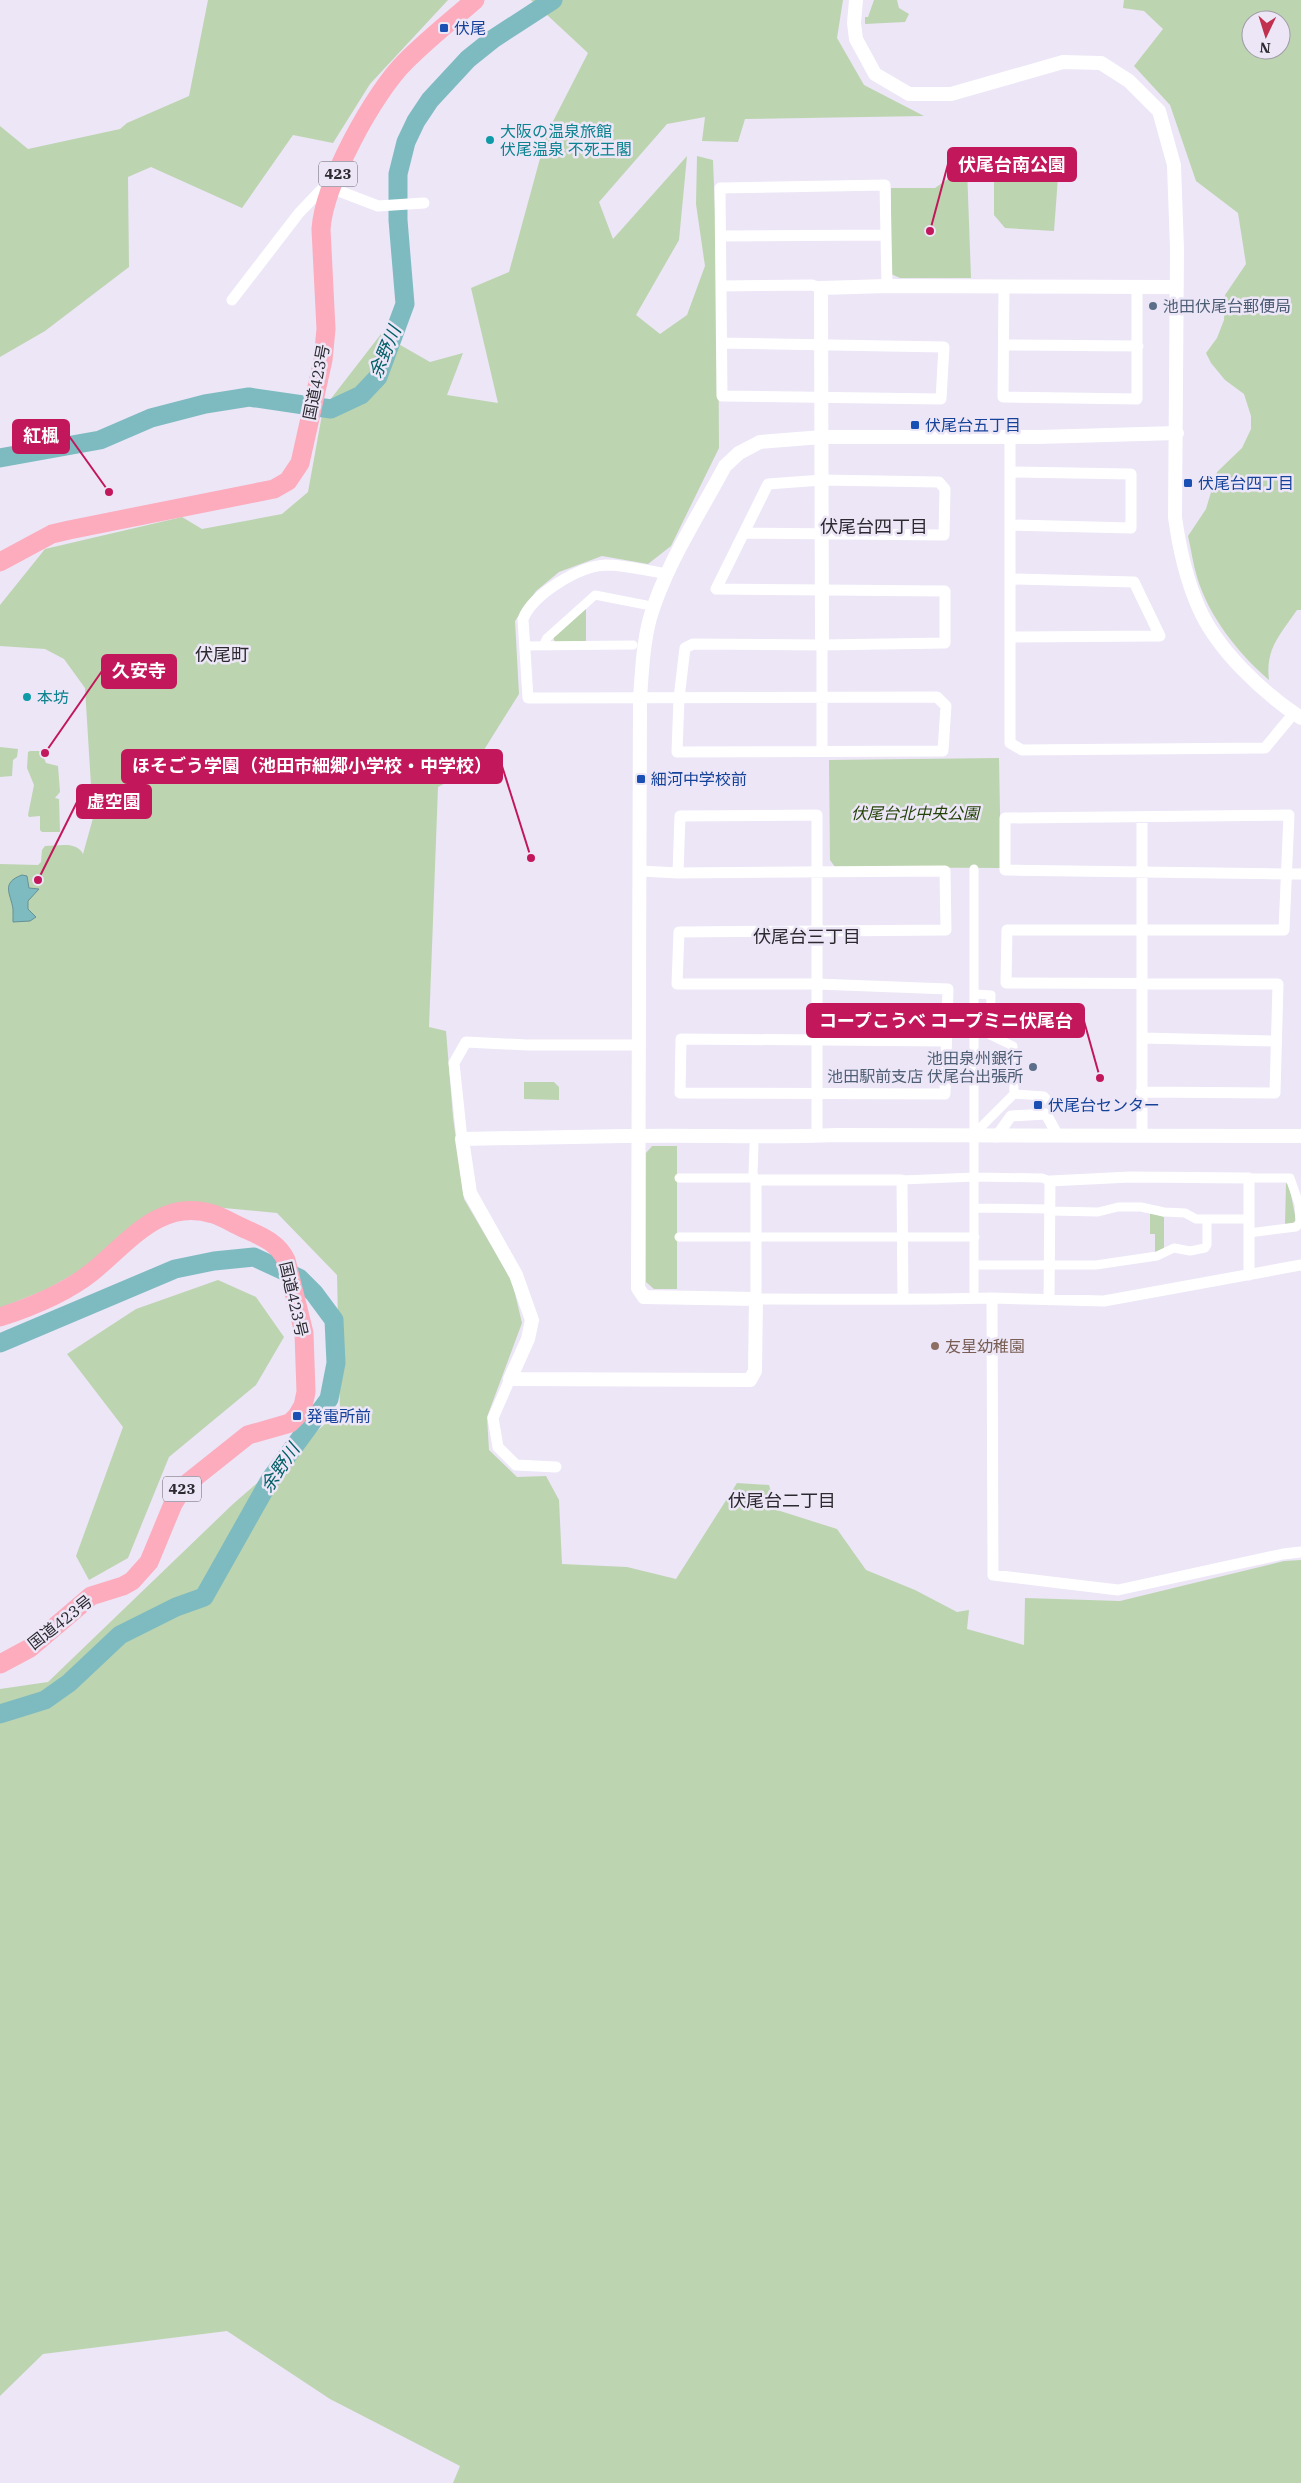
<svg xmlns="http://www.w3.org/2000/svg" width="1301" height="2483" viewBox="0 0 1301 2483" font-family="'IBM Plex Serif','Noto Sans JP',serif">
<rect width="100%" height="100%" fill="#ece6f7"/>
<path fill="#bdd4b0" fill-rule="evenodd" d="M208,0H448L370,84L333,143L293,135L242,208L151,167L128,177L129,267L45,331L0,357V126L28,149L120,129L127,123L189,96Z
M531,0H843L837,38L864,85L924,116L745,119L738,142L702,141L705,117L667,124L599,202L613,239L687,156L679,240L636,315L660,334L687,315L705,266L696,204L697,156L713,160L718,287L719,448L671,546L648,564L602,556L559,572L536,591L515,621L519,694L472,769L438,787L429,1027L446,1031L453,1117L464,1199L512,1281L522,1323L487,1417L489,1450L517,1477L546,1476L559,1500L562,1564L627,1567L676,1579L737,1483L769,1485L777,1510L837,1529L866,1570L915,1590L957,1612L969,1610L967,1629L1024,1645L1025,1598L1120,1601L1284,1561L1301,1560V2483H453L460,2466L330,2399L227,2331L43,2354L0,2396V1689L48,1682L233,1504L340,1411L337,1275L277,1213L181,1204L74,1274L45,1290L0,1308V864L38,865L41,862L42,850L45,846C58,846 77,841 83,854L93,818L85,688L64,659L45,649L0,646V605L45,549L182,517L202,529L282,514L308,492L323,409L381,334L430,362L463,353L447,395L498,403L471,288L509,272L547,133L588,53Z
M874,0H897L899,8L909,14L905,22L865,24V17H868Z
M1124,0H1301V610H1297C1280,635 1265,649 1269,680C1238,653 1209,617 1197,577C1193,564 1191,549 1188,536L1206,509L1217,472L1242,448L1251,429V416L1244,394L1225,380L1211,363L1206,353L1217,338L1224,320L1225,295L1246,264L1238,213L1196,181L1170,105L1134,66L1163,29L1144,11L1123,8ZM1251,20H1281V50H1251Z
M965,167L967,168L971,278H900L891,274V188H935Z
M994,169L1050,171L1058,177L1054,231L1005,228L994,215Z
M586,607V642H555L553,637Z
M0,747L18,749L17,757L13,760L12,776L0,777Z
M30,751H41L46,763L58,766L60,792L55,798L59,799L60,832H42L40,830V816L29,817L28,815L34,785L27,768L28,752Z
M999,758L1001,868L835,867L830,860L829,760Z
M524,1082H554L559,1087V1100L524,1099Z
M652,1146H677V1289H654L646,1282V1153Z
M1286,1183L1289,1185L1296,1220L1293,1223L1285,1225Z
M1150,1213L1164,1217V1249L1155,1253V1234H1150Z
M218,1280L256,1297L284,1337L256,1385L169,1457L128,1558L89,1580L76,1556L123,1427L67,1354L136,1309Z"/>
<path fill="#7ebbc1" stroke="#659096" d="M22,875L27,876L29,888L39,889L28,901V909L36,917L30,921L13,922C13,918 13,913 13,909C11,894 0,883 22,875Z"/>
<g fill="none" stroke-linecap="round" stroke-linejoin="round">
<path stroke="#7ebbc1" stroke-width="19" d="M0,458L100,440L151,418L205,404L249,397L331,409L361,395L378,377L405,304L398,220V174L406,142L416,121L430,100L468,59L493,39L553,0
M0,1343L175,1269L214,1261L254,1257L299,1278L314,1293L334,1320L336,1363L329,1399L271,1478L204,1597L176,1607L120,1635L69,1683L45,1700L0,1714"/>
<path stroke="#fff" stroke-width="9" d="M525,646L633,645
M543,646L547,638L595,595L646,605
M975,994L991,995L990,1035L1013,1046L1014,1094L981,1127
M1014,1094L1044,1096L1054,1107
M754,1145L753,1174L756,1180
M679,1178H750L756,1180
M902,1180L975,1177L1042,1178L1050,1181
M975,1208L1050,1209
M1050,1211L1098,1212L1118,1207H1141L1164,1212L1185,1213L1196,1219H1249
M1249,1233L1296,1227L1300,1223L1299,1204L1290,1178H1249
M679,1237H975
M974,1265H1096L1157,1256L1174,1248L1190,1251L1205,1248L1207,1245V1219
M974,1292V869"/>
<path stroke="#fff" stroke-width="11" d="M722,236L886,235
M721,286L812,285L821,288
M1004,287L1003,397L1137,399V286
M232,300L299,213L321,190L331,188L378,206L424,203
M723,343L944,347L941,399L722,396L720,188L885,185L887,286
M1004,345L1138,346
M1010,437V743L1022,750L1265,748L1294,713
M1010,472L1131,474V528L1011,525
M744,533L944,535L945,489L939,482L822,480L768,484L716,589L945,591V643L822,645
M667,574C648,571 626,565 606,565C579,566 533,594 523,619L528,698C664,698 800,698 937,697L946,706L943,751L677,752L679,698L685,648L693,644L822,645V751
M1010,637L1160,636L1134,582L1011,579
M1142,817V1136
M641,871L678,873L945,871L946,930L679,932L677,984H817L948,989L945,1094L680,1093L681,1039L945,1041
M678,873L680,816L817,815V1136
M1142,1038L1276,1041
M1141,1092L1275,1093L1278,984L1006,983L1007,930H1284L1289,815L1005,818V870L1287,874H1301
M996,1137L1011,1116L1046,1114L1058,1136
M462,1139L454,1063L466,1042L527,1045H639
M992,1298L993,1575L1118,1590L1283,1554L1301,1552
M903,1299L902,1180H756V1299H767C842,1299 917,1300 992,1298L1104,1301L1301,1265
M1049,1300L1050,1181L1130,1177L1249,1178V1275
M510,1379L493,1418L498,1447L516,1465L556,1467"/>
<path stroke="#fff" stroke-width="14" d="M856,0L854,23L856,39L875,74L909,94H951L1063,62L1101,63L1129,81L1159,111L1174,165L1177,249L1175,517C1179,547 1186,578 1198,606C1216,649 1263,693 1301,718
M1177,433L1038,437H822L760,442L739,453L725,466C699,515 666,564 650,618C643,644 642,671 640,698L638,1288L644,1297L756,1299L755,1371L750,1380L510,1379L528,1339L532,1320L516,1275L470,1193L462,1139L624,1136H638C704,1135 771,1138 837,1135L1301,1136
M822,645L821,288L887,286L1176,287"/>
<path stroke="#fcacbc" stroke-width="19" d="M0,562L52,534L69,530L274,489L288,481L300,463L323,360L326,329L321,229C324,184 374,92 406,61C428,39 452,20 475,0
M0,1317C31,1307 67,1292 92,1272C128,1243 161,1197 213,1214C223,1217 232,1223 241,1227C258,1235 277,1241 286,1260L304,1333L306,1392L303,1406L297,1416L290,1423L248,1435L184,1486L173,1504L149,1562L132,1581L123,1586L91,1596L30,1648L0,1664"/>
</g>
<g fill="#1a4fb4" stroke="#ece6f7" stroke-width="2">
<rect x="439" y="23" width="10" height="10" rx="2.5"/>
<rect x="910" y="420" width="10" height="10" rx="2.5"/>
<rect x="1183" y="478" width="10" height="10" rx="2.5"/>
<rect x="636" y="774" width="10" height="10" rx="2.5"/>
<rect x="1033" y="1100" width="10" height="10" rx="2.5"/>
<rect x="292" y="1411" width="10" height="10" rx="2.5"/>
</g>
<g fill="#0f9aa8" stroke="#ece6f7" stroke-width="2">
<circle cx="490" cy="140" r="5"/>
<circle cx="27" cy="697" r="5"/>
</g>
<g fill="#5c6f8a" stroke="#ece6f7" stroke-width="2">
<circle cx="1153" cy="306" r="5"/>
<circle cx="1033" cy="1067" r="5"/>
</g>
<circle fill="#8d6e63" stroke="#ece6f7" stroke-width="2" cx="935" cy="1346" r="5"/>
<g text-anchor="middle" stroke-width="5" stroke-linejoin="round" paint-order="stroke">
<g fill="#ece6f7" stroke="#66626c" stroke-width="1">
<rect x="319" y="161.5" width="38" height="25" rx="4"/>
<rect x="163" y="1476.5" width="38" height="25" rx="4"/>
</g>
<g font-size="15" font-weight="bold" fill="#2c2a30">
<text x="338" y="179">423</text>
<text x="182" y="1494">423</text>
</g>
<g font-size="16" fill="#164399" stroke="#ece6f7" text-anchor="start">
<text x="454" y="34">伏尾</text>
<text x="925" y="431">伏尾台五丁目</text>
<text x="1198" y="489">伏尾台四丁目</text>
<text x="651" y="785">細河中学校前</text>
<text x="1048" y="1111">伏尾台センター</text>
<text x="307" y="1422">発電所前</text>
</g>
<g font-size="16" fill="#0d838f" stroke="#ece6f7" text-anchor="start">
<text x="500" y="137">大阪の温泉旅館<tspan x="500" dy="18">伏尾温泉 不死王閣</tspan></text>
<text x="37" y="703">本坊</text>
</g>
<g font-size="16" fill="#4e5e75" stroke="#ece6f7" text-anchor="start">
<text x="1163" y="312">池田伏尾台郵便局</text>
<text x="1023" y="1064" text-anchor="end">池田泉州銀行<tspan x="1023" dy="18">池田駅前支店 伏尾台出張所</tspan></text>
</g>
<g font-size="16" fill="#2c2a30" stroke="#ece6f7">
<text transform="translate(316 382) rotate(-79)" y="6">国道423号</text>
<text transform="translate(294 1299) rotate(77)" y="6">国道423号</text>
<text transform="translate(60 1622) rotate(-38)" y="6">国道423号</text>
</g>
<g font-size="16" font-style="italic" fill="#234308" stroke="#ece6f7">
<text x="915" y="819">伏尾台北中央公園</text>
</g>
<g font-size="16" fill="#785e54" stroke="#ece6f7" text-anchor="start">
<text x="945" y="1352">友星幼稚園</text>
</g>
<g font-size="18" font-style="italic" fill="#015e65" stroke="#ece6f7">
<text transform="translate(385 352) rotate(-67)" y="6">余野川</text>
<text transform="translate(280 1468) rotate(-56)" y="6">余野川</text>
</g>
<g font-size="18" fill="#2c2a30" stroke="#ece6f7">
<text x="874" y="533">伏尾台四丁目</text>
<text x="222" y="661">伏尾町</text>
<text x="807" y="943">伏尾台三丁目</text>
<text x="782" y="1507">伏尾台二丁目</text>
</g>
</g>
<path fill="none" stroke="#c2185b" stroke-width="2" d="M930 231L948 164M109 492L69 436M45 753L102 671M531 858L502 766M38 880L77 802M1100 1078L1084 1021"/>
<g fill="#c2185b" stroke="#ece6f7" stroke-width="2">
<circle cx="930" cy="231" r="5"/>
<circle cx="109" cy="492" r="5"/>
<circle cx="45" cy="753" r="5"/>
<circle cx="531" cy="858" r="5"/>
<circle cx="38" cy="880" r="5"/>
<circle cx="1100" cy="1078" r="5"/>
</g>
<g fill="#c2185b" stroke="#c2185b" stroke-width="2">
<rect x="948" y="148" width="128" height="33" rx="5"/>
<rect x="13" y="420" width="56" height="33" rx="5"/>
<rect x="102" y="655" width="74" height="33" rx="5"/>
<rect x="122" y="750" width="380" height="33" rx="5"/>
<rect x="77" y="785" width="74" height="33" rx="5"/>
<rect x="807" y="1004" width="277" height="33" rx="5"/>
</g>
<g font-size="18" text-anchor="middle" font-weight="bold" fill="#fff">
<text x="1012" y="171">伏尾台南公園</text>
<text x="41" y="442">紅楓</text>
<text x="139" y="677">久安寺</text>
<text x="312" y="772">ほそごう学園（池田市細郷小学校・中学校）</text>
<text x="114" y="808">虚空園</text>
<text x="946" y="1027">コープこうべ コープミニ伏尾台</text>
</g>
<g transform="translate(1266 35) rotate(184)"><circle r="24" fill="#ece6f7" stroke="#9f9ba7"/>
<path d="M0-4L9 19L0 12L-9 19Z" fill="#c1314f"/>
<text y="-8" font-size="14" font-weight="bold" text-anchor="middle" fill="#2c2a30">N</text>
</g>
</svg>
